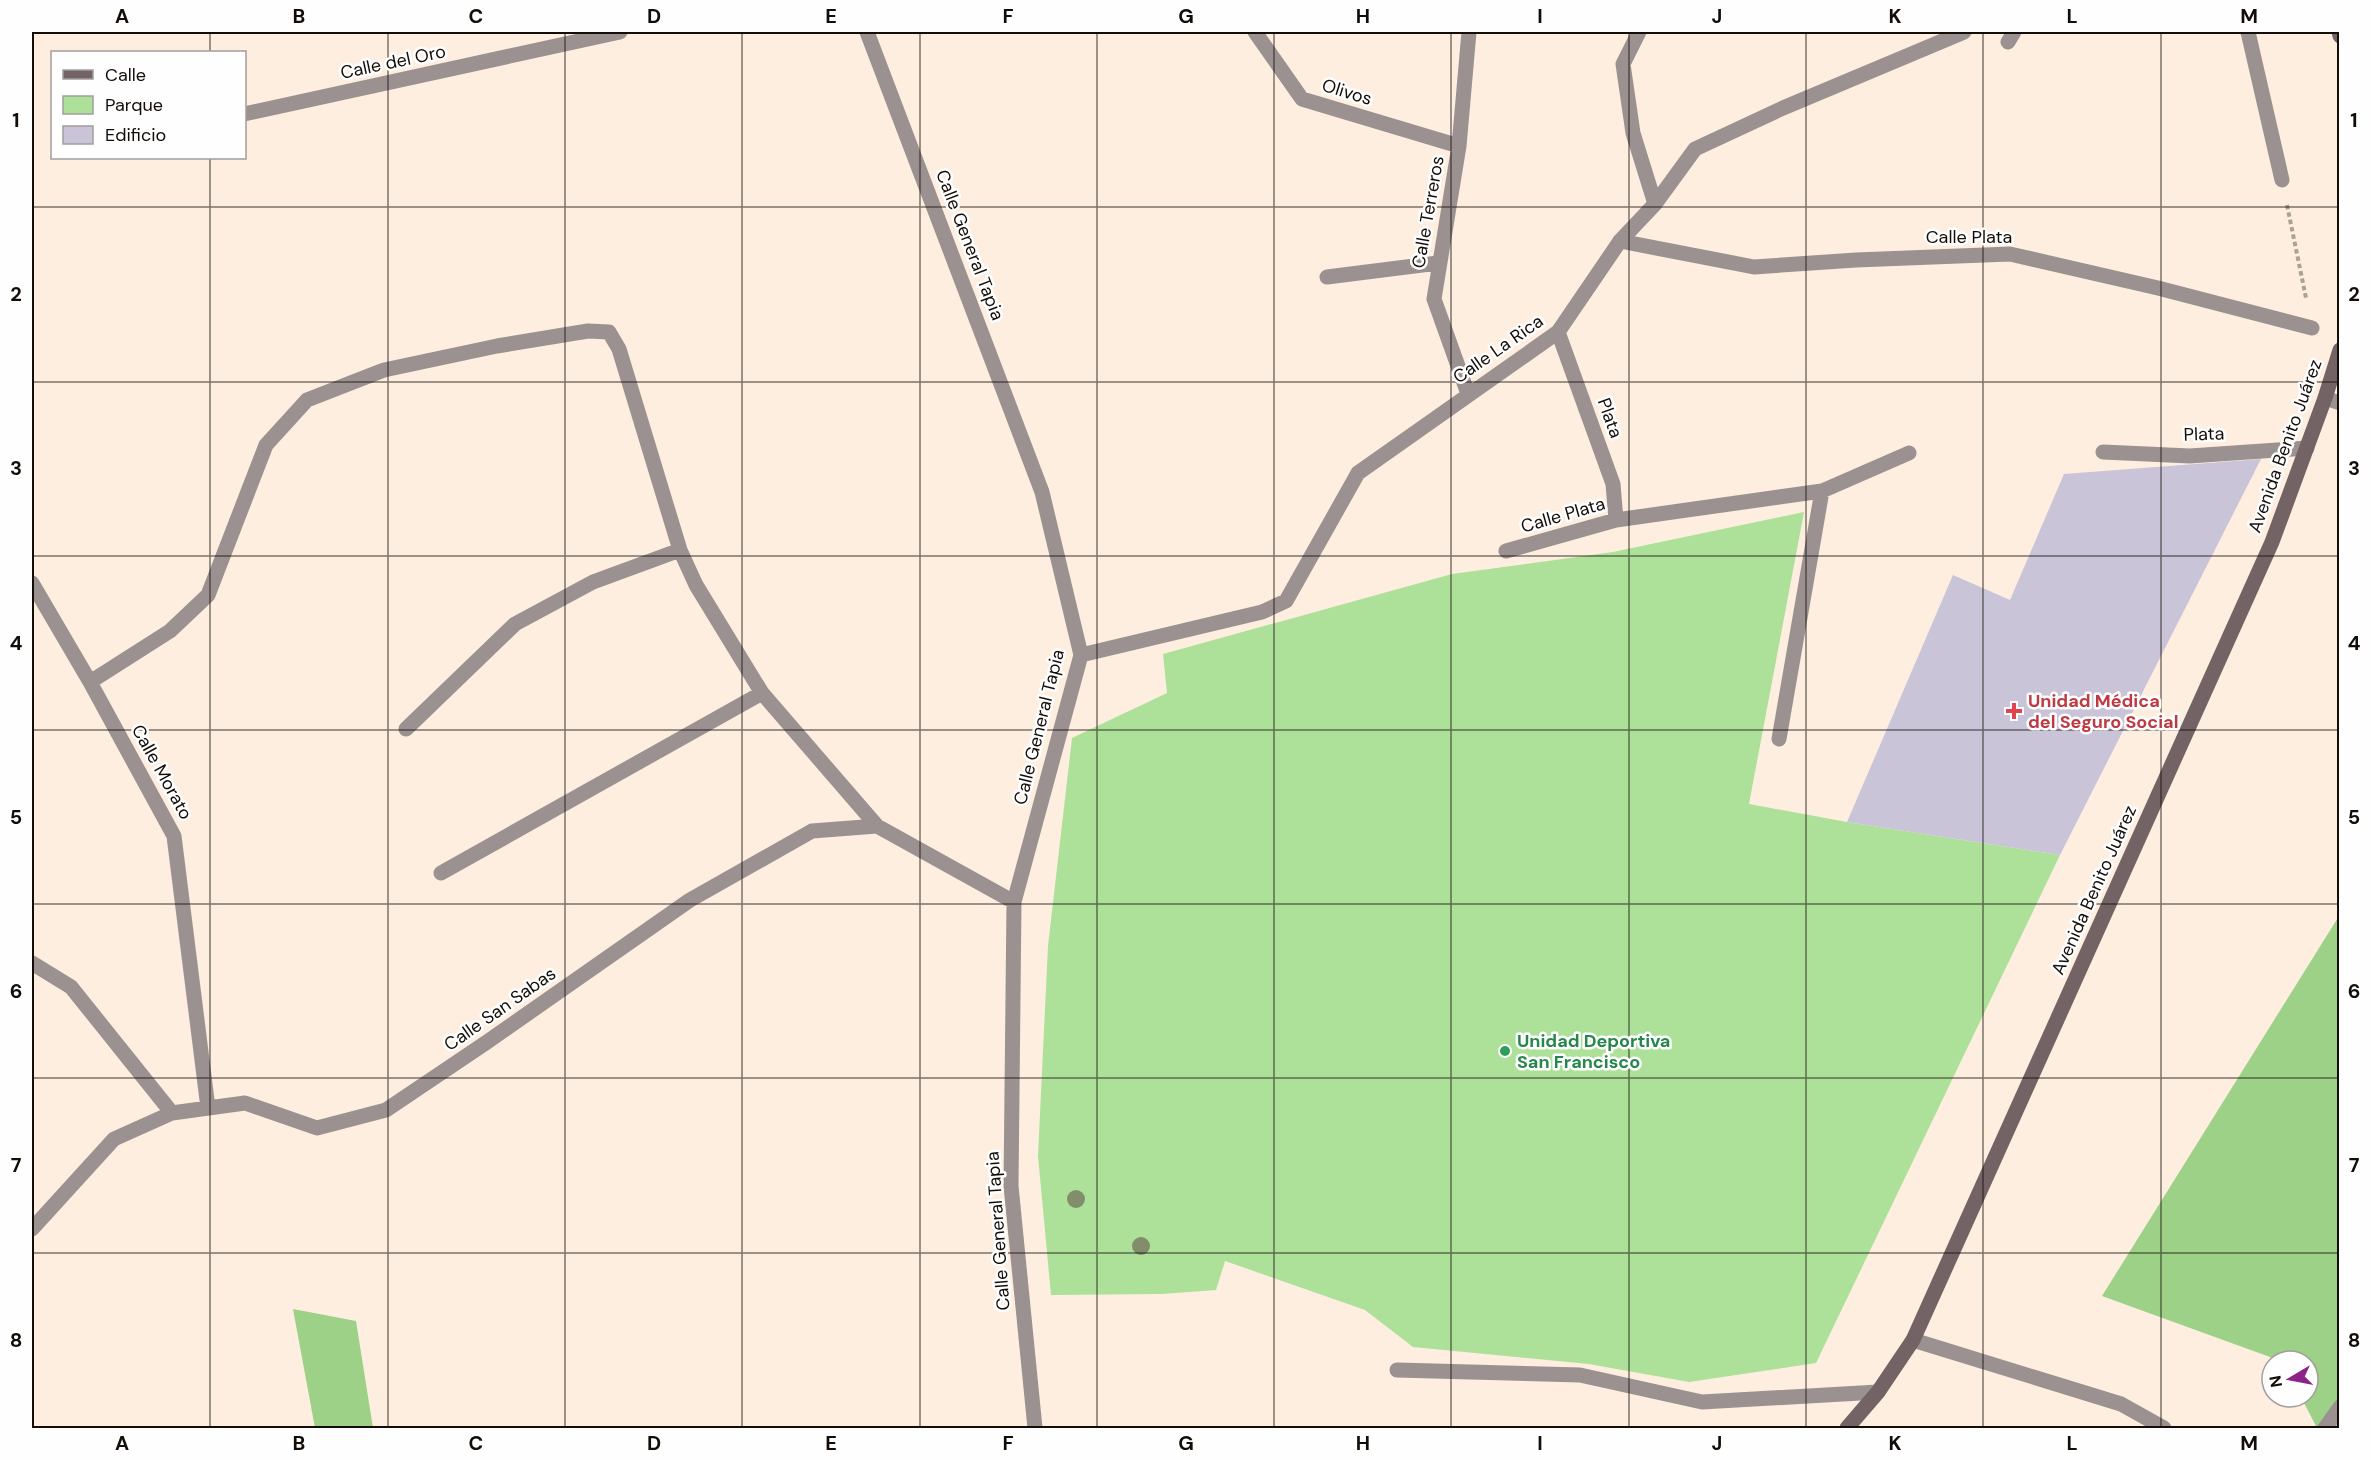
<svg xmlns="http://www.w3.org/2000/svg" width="2371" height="1460" viewBox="0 0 2371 1460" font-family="'DM Sans',sans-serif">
<rect width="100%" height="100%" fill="#fdeee0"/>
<path fill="#ade099" d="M1804,512L1749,804L1847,822L2060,855L1816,1363L1689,1382L1589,1364L1413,1347L1365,1310L1225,1261L1216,1290L1162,1294L1051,1295L1038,1156L1048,946L1072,738L1167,693L1163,654L1452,574L1613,552Z"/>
<path fill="#9cd187" d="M2339,916V1428H2317L2301,1397H2308V1361H2281L2102,1296Z
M293,1309L356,1321L373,1428H315Z"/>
<path fill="#cac4d9" d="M2261,459L2060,855L1847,822L1953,575L2010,600L2064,474Z"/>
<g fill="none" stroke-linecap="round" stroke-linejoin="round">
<path stroke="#aca196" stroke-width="4" stroke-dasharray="4.5 3" stroke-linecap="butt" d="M2287,205L2306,298"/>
<path stroke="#9c9191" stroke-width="15" d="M1620,241L1754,267L1856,260L2010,254L2158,288L2312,328"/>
<path stroke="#9c9191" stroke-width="15" d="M867,32L1042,492L1081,655L1014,902L1011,1186L1035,1428
M1255,32L1302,99L1459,146
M1639,32L1623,64L1633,133L1655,204
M2248,32L2282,180
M2008,42L2014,32
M244,114L620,32
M1327,277L1438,263
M1558,332L1613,484L1616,520
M1468,394L1434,299L1459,146L1469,32
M2325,398L2340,403
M2103,452L2190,456L2307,448
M1506,551L1616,520L1822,491L1909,453
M32,583L90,682L174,836L208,1108
M1081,655L1262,612L1286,601L1358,473L1558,332L1620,241L1655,204L1695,149L1783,108L1964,32
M90,682L170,631L208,595L266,445L307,400L384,370L497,346L588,331L609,332L619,349L680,550L696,585L762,693L877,826
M406,729L515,624L593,582L680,550
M1779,739L1822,491
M441,873L762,693
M32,963L71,987L172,1113L245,1103L317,1128L386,1110L487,1042L690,900L812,831L877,826L1014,902
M32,1229L114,1139L172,1113
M1913,1340L2121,1404L2164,1428
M1397,1370L1580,1375L1702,1402L1878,1392
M2325,1428L2340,1407"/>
<path stroke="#736364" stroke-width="15" d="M2339,32L2340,36
M1847,1428L1878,1392L1913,1340L2272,542L2325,398L2340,350"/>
</g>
<g fill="#828e6b">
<circle cx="1076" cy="1199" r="9"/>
<circle cx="1141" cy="1246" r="9"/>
</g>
<path fill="none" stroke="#130d08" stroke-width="1.5" stroke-opacity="0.55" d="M210,32V52M388,32V1428M565,32V1428M742,32V1428M920,32V1428M1097,32V1428M1274,32V1428M1451,32V1428M1629,32V1428M1806,32V1428M1983,32V1428M2161,32V1428M210,158V1428M32,207H2340M32,382H2340M32,556H2340M32,730H2340M32,904H2340M32,1078H2340M32,1253H2340"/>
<path fill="#e0444e" stroke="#fefefe" stroke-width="2" d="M2011 702h6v6h6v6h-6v6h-6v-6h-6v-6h6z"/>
<circle fill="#2e9e5b" stroke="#fefefe" stroke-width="2" cx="1505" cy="1051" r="6"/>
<g text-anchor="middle" stroke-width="5" stroke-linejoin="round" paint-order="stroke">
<g font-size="18" fill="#130d08" stroke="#fefefe">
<text transform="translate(393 62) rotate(-12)" y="6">Calle del Oro</text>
<text transform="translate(1347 92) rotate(17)" y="6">Olivos</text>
<text transform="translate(1428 212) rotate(-80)" y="6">Calle Terreros</text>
<text x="1969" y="243">Calle Plata</text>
<text transform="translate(970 245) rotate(69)" y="6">Calle General Tapia</text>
<text transform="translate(1498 349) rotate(-35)" y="6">Calle La Rica</text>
<text transform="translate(1610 418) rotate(70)" y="6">Plata</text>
<text transform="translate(2204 434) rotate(-2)" y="6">Plata</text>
<text transform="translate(2285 446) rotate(-70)" y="6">Avenida Benito Juárez</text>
<text transform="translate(1563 515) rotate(-16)" y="6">Calle Plata</text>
<text transform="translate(1039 727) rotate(-76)" y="6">Calle General Tapia</text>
<text transform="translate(162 772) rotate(61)" y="6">Calle Morato</text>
<text transform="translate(2094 890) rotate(-66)" y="6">Avenida Benito Juárez</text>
<text transform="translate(500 1009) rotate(-35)" y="6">Calle San Sabas</text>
<text transform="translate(998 1231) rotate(-94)" y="6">Calle General Tapia</text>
</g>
<g font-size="18" font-weight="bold" fill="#be3a42" stroke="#fefefe" text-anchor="start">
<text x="2028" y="707">Unidad Médica<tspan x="2028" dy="21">del Seguro Social</tspan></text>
</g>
<g font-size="18" font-weight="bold" fill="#27864d" stroke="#fefefe" text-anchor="start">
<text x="1517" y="1047">Unidad Deportiva<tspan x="1517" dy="21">San Francisco</tspan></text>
</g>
</g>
<rect width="2371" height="1460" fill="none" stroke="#fefefe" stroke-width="66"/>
<rect x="51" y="51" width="195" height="108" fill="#fefefe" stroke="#a09e9c" stroke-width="1.5"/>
<rect x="63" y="70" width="30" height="9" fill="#736364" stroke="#a09e9c" stroke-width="1.5"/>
<text x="105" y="81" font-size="18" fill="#130d08">Calle</text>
<rect x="63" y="96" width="30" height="18" fill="#ade099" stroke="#a09e9c" stroke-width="1.5"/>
<text x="105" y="111" font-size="18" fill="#130d08">Parque</text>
<rect x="63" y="126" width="30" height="18" fill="#cac4d9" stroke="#a09e9c" stroke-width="1.5"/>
<text x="105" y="141" font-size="18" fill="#130d08">Edificio</text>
<g transform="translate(2290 1379) rotate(260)"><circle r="28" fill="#fefefe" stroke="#a09e9c" stroke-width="1.5"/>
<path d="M0-4.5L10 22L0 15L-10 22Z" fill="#8c2389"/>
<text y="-9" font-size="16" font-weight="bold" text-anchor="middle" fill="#130d08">N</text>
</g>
<rect x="33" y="33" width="2305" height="1394" fill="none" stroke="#130d08" stroke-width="2"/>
<g font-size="20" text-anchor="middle" font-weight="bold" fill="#130d08">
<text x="122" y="23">A</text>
<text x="299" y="23">B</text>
<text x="476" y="23">C</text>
<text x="654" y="23">D</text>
<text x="831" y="23">E</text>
<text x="1008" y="23">F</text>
<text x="1186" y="23">G</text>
<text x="1363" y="23">H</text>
<text x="1540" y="23">I</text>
<text x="1717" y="23">J</text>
<text x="1895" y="23">K</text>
<text x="2072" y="23">L</text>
<text x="2249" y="23">M</text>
<text x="16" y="127">1</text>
<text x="2354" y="127">1</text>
<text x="16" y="301">2</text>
<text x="2354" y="301">2</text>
<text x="16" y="475">3</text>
<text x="2354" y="475">3</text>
<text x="16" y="650">4</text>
<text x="2354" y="650">4</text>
<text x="16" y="824">5</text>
<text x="2354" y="824">5</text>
<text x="16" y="998">6</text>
<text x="2354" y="998">6</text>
<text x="16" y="1172">7</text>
<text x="2354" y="1172">7</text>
<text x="16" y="1347">8</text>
<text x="2354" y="1347">8</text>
<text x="122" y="1450">A</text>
<text x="299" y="1450">B</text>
<text x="476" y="1450">C</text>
<text x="654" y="1450">D</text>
<text x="831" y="1450">E</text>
<text x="1008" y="1450">F</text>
<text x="1186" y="1450">G</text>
<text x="1363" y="1450">H</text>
<text x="1540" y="1450">I</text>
<text x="1717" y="1450">J</text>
<text x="1895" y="1450">K</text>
<text x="2072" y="1450">L</text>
<text x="2249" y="1450">M</text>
</g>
</svg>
